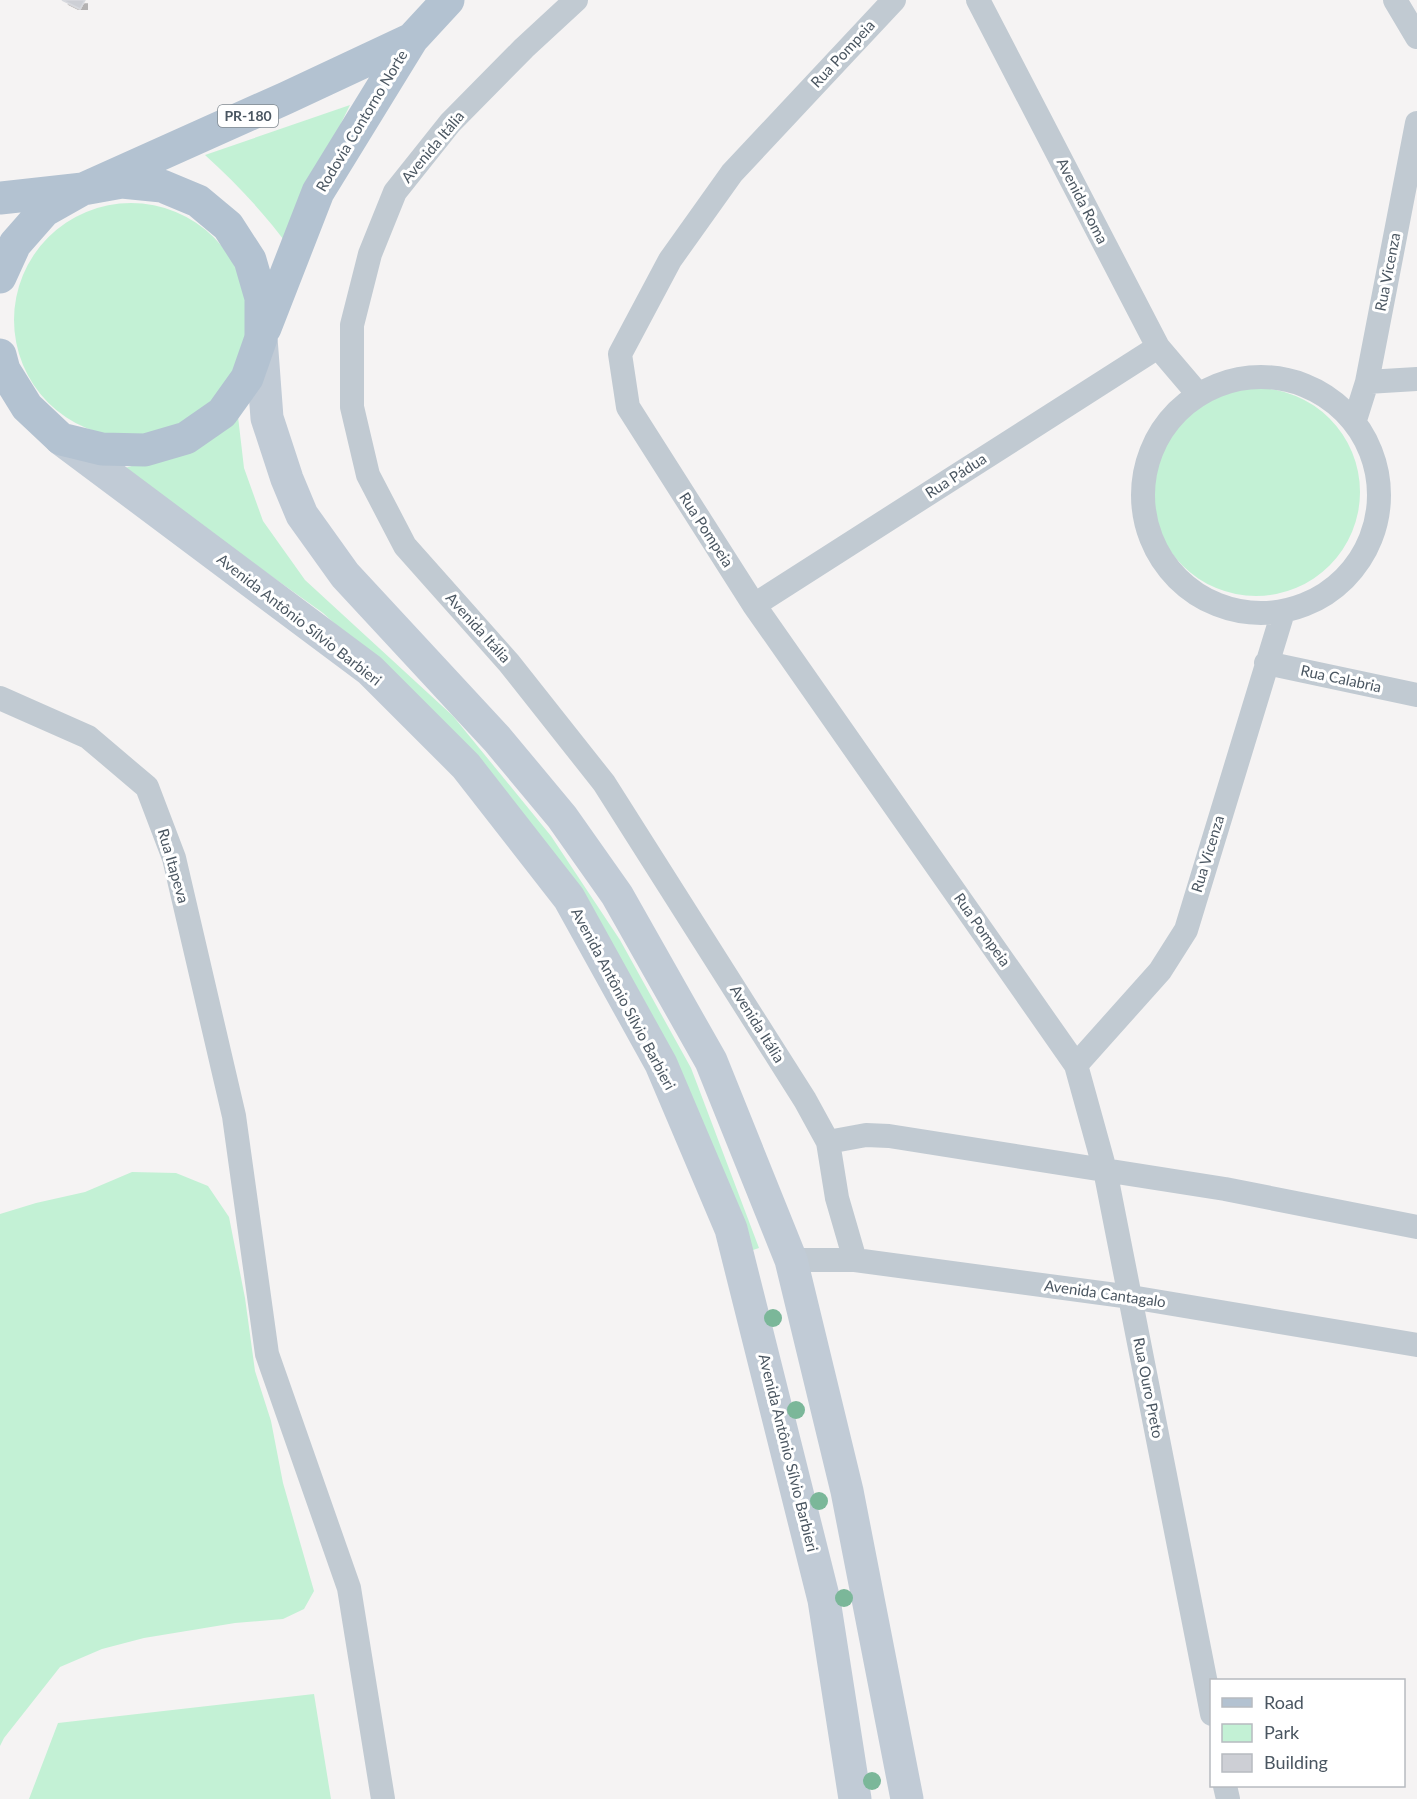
<svg xmlns="http://www.w3.org/2000/svg" width="1417" height="1799" viewBox="0 0 1417 1799" font-family="Lato,sans-serif">
<defs>
<filter id="shadow"><feDropShadow dx="6" dy="4" stdDeviation="0" flood-color="#0004"/></filter>
</defs>
<rect width="100%" height="100%" fill="#f5f3f3"/>
<path fill="#c3f1d5" d="M350,105L314,178L290,248C265,214 237,184 205,155Z
M14 320a117 117 0 1 1 234 0a117 117 0 1 1-234 0Z
M1152 492a104 104 0 1 1 208 0a104 104 0 1 1-208 0Z
M237,408L244,468L263,521L305,580L453,716L551,836L620,940L691,1068L759,1248L747,1252L680,1074L389,673L323,613L121,469L161,458Z
M132,1172L176,1173L208,1186L229,1217L245,1298L255,1371L271,1421L283,1483L314,1591L304,1609L283,1619L235,1623L144,1638L102,1649L60,1667L4,1738L0,1746V1214L36,1203L85,1192Z
M314,1694L331,1799H29L58,1723Z"/>
<path fill="#cdcfd5" stroke="#d7d9de" stroke-width="1.5" filter="url(#shadow)" d="M62,0H85L80,9Z"/>
<g fill="none" stroke-linecap="round" stroke-linejoin="round">
<path stroke="#c1cad2" stroke-width="24" d="M576,0L524,48L450,123L395,192L370,254L352,325V407L368,475L405,546L509,663L604,783L805,1100L828,1142L837,1198L855,1260
M894,0L732,173L670,260L620,354L628,407L754,605L1076,1065L1105,1170L1212,1714
M978,0L1158,347L1198,394
M1395,0L1417,37
M1143 495a118 118 0 1 1 236 0a118 118 0 1 1-236 0Z
M1367,382L1417,379
M1355,420L1367,382L1417,123
M754,605L1158,347
M1266,663L1417,695
M0,698L88,737L147,787L174,858L234,1116L267,1354L349,1588L383,1799
M1076,1065L1160,971L1186,930L1283,612
M828,1142L866,1135L889,1136L1225,1189L1417,1227
M791,1260H855L1131,1297L1417,1345
M1225,1786L1228,1799"/>
<path stroke="#c1cbd6" stroke-width="33" d="M261,338L267,418L287,479L302,515L345,575L497,739L562,817L617,895L711,1061L791,1260L847,1491L907,1799
M61,439L370,670L466,766L569,898L661,1064L731,1229L824,1600L855,1799"/>
<path stroke="#b3c2d1" stroke-width="33" d="M0,198L83,189L286,98L412,39
M0,277L15,244L44,211L83,189L122,182L162,186L198,201L228,226L250,260L261,298V338L247,378L222,413L186,438L145,450L102,449L61,439L27,407L4,370L0,355
M265,328L318,192L412,39L448,0"/>
</g>
<g fill="#7bb799">
<circle cx="773" cy="1318" r="9"/>
<circle cx="796" cy="1410" r="9"/>
<circle cx="819" cy="1501" r="9"/>
<circle cx="844" cy="1598" r="9"/>
<circle cx="872" cy="1781" r="9"/>
</g>
<g text-anchor="middle" stroke-width="6" stroke-linejoin="round" paint-order="stroke">
<rect fill="#fff" stroke="#808990" stroke-width="1.5" x="218" y="105" width="60" height="22" rx="4.5"/>
<g font-size="14" font-weight="bold" fill="#4a5661">
<text x="248" y="121">PR-180</text>
</g>
<g font-size="15" fill="#4a5661" stroke="#fff">
<text transform="translate(843 54) rotate(-47)" y="5">Rua Pompeia</text>
<text transform="translate(362 121) rotate(-59)" y="5">Rodovia Contorno Norte</text>
<text transform="translate(433 147) rotate(-50)" y="5">Avenida Itália</text>
<text transform="translate(1082 201) rotate(63)" y="5">Avenida Roma</text>
<text transform="translate(1388 272) rotate(-79)" y="5">Rua Vicenza</text>
<text transform="translate(956 476) rotate(-33)" y="5">Rua Pádua</text>
<text transform="translate(706 530) rotate(57)" y="5">Rua Pompeia</text>
<text transform="translate(299 620) rotate(38)" y="5">Avenida Antônio Sílvio Barbieri</text>
<text transform="translate(478 628) rotate(48)" y="5">Avenida Itália</text>
<text transform="translate(1341 679) rotate(12)" y="5">Rua Calabria</text>
<text transform="translate(1208 854) rotate(-73)" y="5">Rua Vicenza</text>
<text transform="translate(173 866) rotate(74)" y="5">Rua Itapeva</text>
<text transform="translate(982 930) rotate(55)" y="5">Rua Pompeia</text>
<text transform="translate(623 999) rotate(62)" y="5">Avenida Antônio Sílvio Barbieri</text>
<text transform="translate(757 1024) rotate(58)" y="5">Avenida Itália</text>
<text transform="translate(1105 1294) rotate(8)" y="5">Avenida Cantagalo</text>
<text transform="translate(1148 1388) rotate(79)" y="5">Rua Ouro Preto</text>
<text transform="translate(788 1453) rotate(76)" y="5">Avenida Antônio Sílvio Barbieri</text>
</g>
</g>
<rect x="1210" y="1679" width="195" height="108" fill="#ffffff" stroke="#b7bbc0" stroke-width="1.5"/>
<rect x="1222" y="1698" width="30" height="9" fill="#b3c2d1" stroke="#b7bbc0" stroke-width="1.5"/>
<text x="1264" y="1709" font-size="18" fill="#4a5661">Road</text>
<rect x="1222" y="1724" width="30" height="18" fill="#c3f1d5" stroke="#b7bbc0" stroke-width="1.5"/>
<text x="1264" y="1739" font-size="18" fill="#4a5661">Park</text>
<rect x="1222" y="1754" width="30" height="18" fill="#cdcfd5" stroke="#b7bbc0" stroke-width="1.5"/>
<text x="1264" y="1769" font-size="18" fill="#4a5661">Building</text>
</svg>
